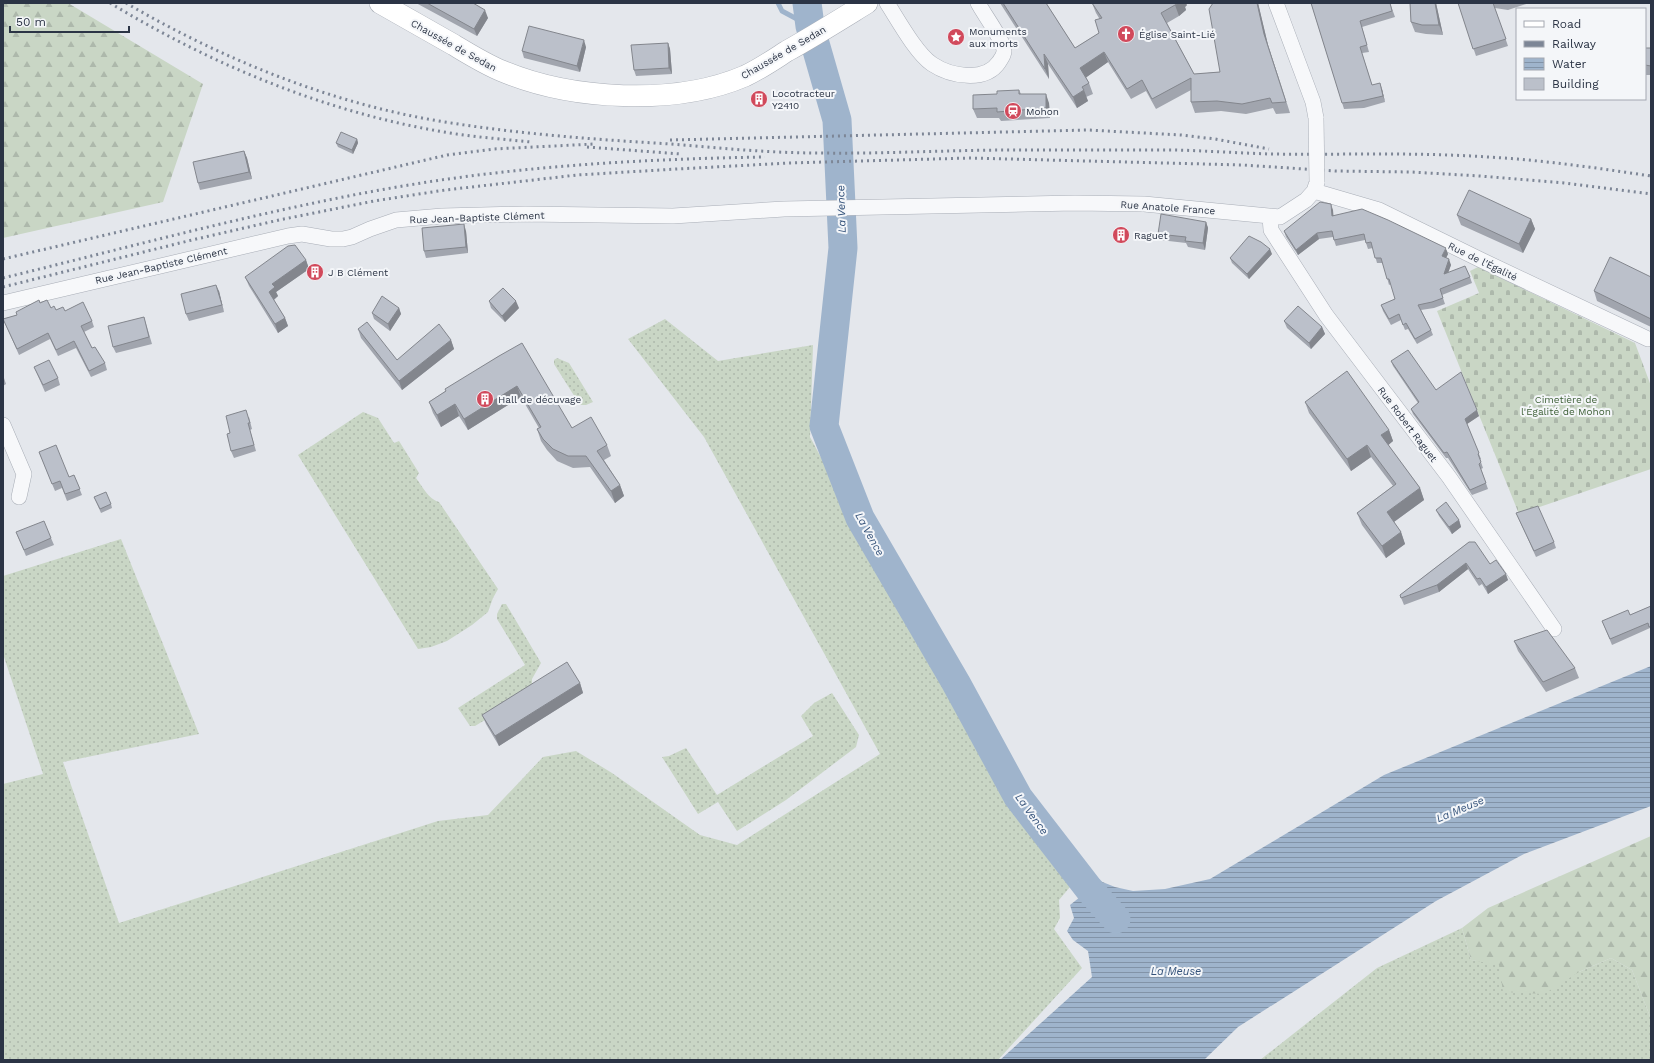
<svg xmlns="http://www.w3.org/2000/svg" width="1654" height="1063" viewBox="0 0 1654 1063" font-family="'Work Sans',sans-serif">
<defs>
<pattern id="grass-dots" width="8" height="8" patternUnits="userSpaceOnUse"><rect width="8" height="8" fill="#c9d6c5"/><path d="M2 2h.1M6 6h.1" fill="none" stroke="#adb8ab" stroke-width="1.8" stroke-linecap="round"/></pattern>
<pattern id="forest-firs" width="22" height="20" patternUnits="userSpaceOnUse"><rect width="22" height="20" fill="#c9d6c5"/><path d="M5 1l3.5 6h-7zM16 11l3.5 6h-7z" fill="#adb8ab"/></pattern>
<pattern id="cemetery-stones" width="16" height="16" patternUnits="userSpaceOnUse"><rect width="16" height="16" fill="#c9d6c5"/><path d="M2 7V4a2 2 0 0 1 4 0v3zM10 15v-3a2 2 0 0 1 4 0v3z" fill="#adb8ab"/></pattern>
<pattern id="water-rules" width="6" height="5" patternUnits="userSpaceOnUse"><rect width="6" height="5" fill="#9fb4cc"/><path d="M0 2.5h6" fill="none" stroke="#8293a7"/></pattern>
</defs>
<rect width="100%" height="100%" fill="#e4e7ec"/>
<path fill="url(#grass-dots)" d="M665,319L718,361L813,345L810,437L997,786L1050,861L1070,887L1059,900L1060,918L1054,929L1082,968L998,1060H3V784L43,774L3,654V576L121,539L199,734L63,762L119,923L438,821L488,815L543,757L576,751L612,773L700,835L737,845L880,754L704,437L628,339Z
M557,358L569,363L593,402L586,405H580L554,364V360Z
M363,412L378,418L394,443L399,441L419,473L416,478C423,487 428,499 439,502L498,589L493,598L488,612L472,625L447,641L431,647L418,649L298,455Z
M502,604H506L541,663L532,679V684L519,693L521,698L475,726H470L458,708L525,665L497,619V614Z
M832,693L859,735L856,747L786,800L737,831L718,802L698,814L662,757L669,756L686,748L717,795L813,736L801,716L814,703Z
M1462,928L1471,960L1579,972L1611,958L1632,970L1651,1019V1060H1260L1377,968Z"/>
<path fill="url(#forest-firs)" d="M3,3H68L203,84L163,202L3,238Z
M1651,836V1019L1632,970L1611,958L1579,972L1544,994L1503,992L1499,965L1471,960L1462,928L1488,908Z"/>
<path fill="url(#cemetery-stones)" d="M1478,267L1635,343L1651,386V469L1519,514L1437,311L1479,293L1470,271Z"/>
<path fill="url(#water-rules)" d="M1651,666V806L1524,854L1436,901L1238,1027L1204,1060H1000L1092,977L1088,951L1073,940L1067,931L1074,918L1070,905L1100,881L1115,887L1133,891L1165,889L1210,879L1384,775Z"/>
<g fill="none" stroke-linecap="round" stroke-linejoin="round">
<path stroke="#9fb4cc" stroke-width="5" d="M778,3L782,11L810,26"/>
<path stroke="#9fb4cc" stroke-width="29" d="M807,3L810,26L837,120L843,248L824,426L860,518L956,683L1018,797L1089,889L1116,919"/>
<g stroke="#a9aeb7" stroke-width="16">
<path id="street" d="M887,3C898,20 916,53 932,64C950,76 985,83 999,62C1001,59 1004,55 1004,51C1004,41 983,13 978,3
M1276,3L1313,102L1316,118
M1314,191L1379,210L1481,260L1648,339
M1270,217L1271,230L1326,315L1449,477L1554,629
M3,303L288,236L302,234L331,239H343L352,237L370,229L396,220L442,216L525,214L673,216L784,209L1075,203L1144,204L1280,217L1306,200L1314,191L1317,182
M3,425L24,474L19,497"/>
</g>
<g stroke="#a9aeb7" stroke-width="22">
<path id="secondary" d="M380,3C405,17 429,31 454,45C469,54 485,64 502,71C571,100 675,106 745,76C760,69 773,60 787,51C814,36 841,19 867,3"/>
</g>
<use href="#street" stroke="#f7f8fa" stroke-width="15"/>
<use href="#secondary" stroke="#fff" stroke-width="21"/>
<path stroke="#7d8696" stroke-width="3" stroke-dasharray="2 4" stroke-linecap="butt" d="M110,3C213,65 325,112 444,132C473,137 502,139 531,142
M126,3C217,56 318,98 422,118C504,133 588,139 670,144C720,148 769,153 818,153C883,154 948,150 1013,150C1067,150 1122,150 1177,150C1208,151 1239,153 1270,154C1343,155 1416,152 1488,157C1543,160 1597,168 1651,176
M670,140L1088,130L1181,135L1215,139L1269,149
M587,147L681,154
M3,259L447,155L494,149L594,144
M3,278C134,246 264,210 397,187C519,166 642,159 765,157
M3,287L192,240L279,220L374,201L445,190L516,182L577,175L677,169L789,163L970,158L1243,165L1335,171L1411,172L1480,176L1564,183L1651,194"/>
<g stroke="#a9aeb7" stroke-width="16" stroke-linecap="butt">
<path id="street-bridge" d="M1316,118L1317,182"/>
</g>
<use href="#street-bridge" stroke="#f7f8fa" stroke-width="15"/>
</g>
<path fill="#a1a5ae" d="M416,3H473L488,18L477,36Z
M1000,3H1046L1075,48L1099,33V18L1096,13L1092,3L1187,5L1185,7L1186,10L1179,16L1167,23L1194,74L1220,72L1213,3H1258L1268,45L1290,113L1276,114L1273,108L1246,114L1221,111L1195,113L1191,102V90L1156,109L1146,91L1131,99L1108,62L1086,77L1089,83L1093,94L1086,97L1088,101L1077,108L1048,64L1049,79Z
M1311,3H1390L1395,17L1362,27L1369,52L1362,53L1372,85L1382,89L1385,102L1364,108L1344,109Z
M1410,3H1436L1443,35L1426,34L1415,32L1411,22Z
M1458,3H1529L1508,10L1495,8L1508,46L1476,56Z
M668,43L670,49L672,74L636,76L634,70Z
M586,47L580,72L524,58L522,51Z
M1645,48H1651V75H1645Z
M1019,90L1021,94L1049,103L1050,118L1001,121L999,118H977L973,109L997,94Z
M357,139L358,143L353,154L338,147L336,143Z
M244,151L247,158L252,179L200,190L198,183Z
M1333,210V215L1448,254L1446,258L1451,265L1448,272L1470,277L1472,283L1442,295L1445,304L1434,308L1421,310L1431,330L1433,335L1417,344L1408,329L1405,330L1401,320L1391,325L1383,311L1381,305L1395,299L1391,284L1389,285L1383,263H1377L1373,248L1368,249L1365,240L1336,246L1333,237L1319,239L1298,255L1286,237L1284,231Z
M1457,215L1531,219L1535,229L1523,253L1461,225Z
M1206,222L1208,228L1205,250L1188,247L1186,243L1160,240L1158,234Z
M466,231L468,253L426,258L424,251Z
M1272,254L1249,279L1232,263L1230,258Z
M306,260L309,269L276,292L278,296L274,300L285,318L288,326L278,333L249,286L245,277Z
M1651,277V327L1597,301L1594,291Z
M219,291L224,312L189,321L186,314Z
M489,301L519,308L505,322L491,308Z
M40,303L56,310L65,311L92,321L94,327L84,332L92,348L105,363L107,370L91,377L76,348L58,356L50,339L19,355L3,319L17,315Z
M399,308L401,314L390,331L374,319L372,313Z
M144,317L152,344L116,353L113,347Z
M1284,321L1322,327L1325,334L1311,349L1287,328Z
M358,329L397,360L451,340L454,349L402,390L361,338Z
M499,356L572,428L607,445L611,456L604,460L620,485L624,496L615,503L590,467L573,468L557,461L547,450L541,441L537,429L539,428L521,397L468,430L459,416L441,427L433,413L429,402Z
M1391,361L1436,390L1479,416L1467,424L1481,459H1480L1483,468L1481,469L1488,489L1472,495L1448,458H1446L1413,414L1411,409L1418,403L1393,366Z
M34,367L58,378L60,385L45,392Z
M3,375L6,384L3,386Z
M1305,402L1389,430L1393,441L1388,445L1420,488L1424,500L1394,522L1401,532L1405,544L1386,558L1362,525L1357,513L1393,486L1371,457L1351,471L1309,413Z
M249,417L252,429L250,430L256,451L234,458L231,451L230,433Z
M39,452L69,477L74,475L82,495L67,501L62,488L55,491Z
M94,497L111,504L112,508L101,513Z
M1436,510L1459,520L1461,527L1452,534L1439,516Z
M1516,513L1554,542L1556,548L1536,557Z
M16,532L51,538L54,545L26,556Z
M1469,542L1490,564L1508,580L1488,594L1482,584L1479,586L1468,569L1439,592L1404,605L1400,595Z
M1651,606V631L1650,628L1612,645L1602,621L1630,615Z
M1514,641L1575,668L1579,678L1546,692L1518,651Z
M580,683L583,693L499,746L486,724L482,715Z"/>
<path fill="#83868d" d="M1178,3H1186L1187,5L1185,7L1186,10L1179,16L1175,5Z
M1257,3H1258L1268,45L1290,113L1264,34Z
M1435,3H1436L1443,35L1439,25Z
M485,10L488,18L477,36L474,29Z
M584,40L586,47L580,72L577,66Z
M668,43L670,49L672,74L669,68Z
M1104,52L1108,62L1084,79L1080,68Z
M1044,54L1048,64L1049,79L1045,69Z
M1380,83L1382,89L1385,102L1383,96Z
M1084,90L1088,101L1077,108L1073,97Z
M1046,94L1049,103L1050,118L1046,108Z
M357,139L358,143L353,154L352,150Z
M244,151L247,158L252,179L249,172Z
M1331,204L1333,210L1334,222L1332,216Z
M1531,219L1535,229L1523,253L1519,244Z
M1206,222L1208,228L1205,250L1203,243Z
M464,224L466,231L468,253L466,247Z
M1317,233L1319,239L1298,255L1296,250Z
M1446,248L1448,254L1444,262L1442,256Z
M1270,249L1272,254L1249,279L1247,274Z
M1449,259L1451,265L1446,279L1444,274Z
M306,260L309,269L276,292L278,296L272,301L269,292L272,284Z
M216,285L219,291L224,312L222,305Z
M516,301L519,308L505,322L502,316Z
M399,308L401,314L390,331L388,324Z
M285,318L288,326L278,333L275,324Z
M1322,327L1325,334L1311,349L1309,343Z
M451,340L454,349L402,390L399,381Z
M517,386L521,397L468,430L464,419Z
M455,404L459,416L441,427L437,415Z
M1477,410L1479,416L1467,424L1465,419Z
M1389,430L1393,441L1386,447L1381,435Z
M1367,445L1371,457L1351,471L1347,459Z
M620,485L624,496L615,503L611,491Z
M1420,488L1424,500L1391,524L1387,512Z
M1459,520L1461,527L1452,534L1449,527Z
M1401,532L1405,544L1386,558L1382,546Z
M1466,563L1468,569L1439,592L1437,585Z
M1506,574L1508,580L1488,594L1486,587Z
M580,683L583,693L499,746L495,736Z"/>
<path fill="#bbc0ca" stroke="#83868d" d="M427,3H473L485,10L474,29Z
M1003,3H1046L1075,48L1099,33L1095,20L1102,18L1092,3H1178L1175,5L1161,13L1194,74L1220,72L1209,9L1213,3H1257L1264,34L1286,102L1272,103L1270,98L1242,104L1217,101L1191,102V78L1152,99L1142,80L1127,89L1104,52L1080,68L1089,83L1082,87L1084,90L1073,97L1044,54L1045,69Z
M1311,3H1390L1392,11L1360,21L1367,45L1360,47L1372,85L1380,83L1383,96L1361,101L1342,103Z
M1410,3H1435L1439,25H1422L1411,22Z
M1458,3H1493L1506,39L1473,49Z
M529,26L584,40L577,66L522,51Z
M668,43L669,68L634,70L631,45Z
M1645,48H1651V66L1645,65Z
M1019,90V94H1046V108L997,112V108L973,109V95L997,94V91Z
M341,132L357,139L352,150L336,143Z
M244,151L249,172L198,183L193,162Z
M1469,190L1531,219L1519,244L1457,215Z
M1320,202L1331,204L1332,216L1362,209L1388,220L1446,248L1442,256L1449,259L1444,274L1465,266L1470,277L1440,289L1443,298L1432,302L1418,305L1431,330L1415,339L1406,323L1403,325L1399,314L1389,319L1381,305L1395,299L1389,279H1387L1381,258H1375L1371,242L1366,243L1364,234L1334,240L1332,231L1317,233L1296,250L1284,231Z
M1161,214L1206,222L1203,243L1185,241L1186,237L1158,234Z
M464,224L466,247L424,251L422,228Z
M1249,236L1261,242L1270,249L1247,274L1230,258Z
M295,245L306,260L272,284L275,287L269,292L285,318L275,324L245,277L288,246Z
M1610,257L1651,277V319L1594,291Z
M216,285L222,305L186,314L181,294Z
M503,288L516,301L502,316L489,301Z
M382,296L399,308L388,324L372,313Z
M39,300L40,303L47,300L51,308L54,306L56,310L63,307L65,311L83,302L92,321L81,326L92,348L95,347L105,363L89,371L74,341L56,350L48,333L17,349L3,319L17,315L16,312Z
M1298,306L1322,327L1309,343L1284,321Z
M144,317L149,337L113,347L108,326Z
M367,322L397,360L439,324L451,340L399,381L358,329Z
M522,343L572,428L591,417L607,445L597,451L620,485L611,491L586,456H568L553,449L543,439L537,429L541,427L517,386L464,419L455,404L437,415L429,402L446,391L445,389L499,356Z
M1408,350L1436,390L1461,372L1477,410L1465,419L1479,453L1478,454L1481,462L1479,464L1486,483L1470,490L1447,452L1444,453L1411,409L1419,402L1391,361Z
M49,360L58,378L43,385L34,367Z
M1347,371L1389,430L1381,435L1420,488L1387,512L1401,532L1382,546L1357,513L1396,484L1367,445L1347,459L1305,402Z
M246,410L250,423H248L254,445L231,451L227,434L230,433L226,416Z
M56,445L69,477L74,475L80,489L65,494L60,481L52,484L39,452Z
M106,492L111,504L100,509L94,497Z
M1446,502L1459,520L1449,527L1436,510Z
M1538,506L1554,542L1534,551L1516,513Z
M44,521L51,538L24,550L16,532Z
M1469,542H1475L1490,564L1496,560L1506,574L1486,587L1480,578L1477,579L1466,563L1437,585L1401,598L1400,595Z
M1651,606V626L1649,627L1648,623L1610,639L1602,621L1628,610L1630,615Z
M1547,630L1575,668L1543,682L1514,641Z
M567,662L580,683L495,736L482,715Z"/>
<defs>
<g id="church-disc" transform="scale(0.9)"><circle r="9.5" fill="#d1495b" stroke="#f4f6f9"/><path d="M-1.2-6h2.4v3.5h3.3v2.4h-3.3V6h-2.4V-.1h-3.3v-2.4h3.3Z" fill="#fff"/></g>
<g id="sight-disc" transform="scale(0.9)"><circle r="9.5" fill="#d1495b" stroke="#f4f6f9"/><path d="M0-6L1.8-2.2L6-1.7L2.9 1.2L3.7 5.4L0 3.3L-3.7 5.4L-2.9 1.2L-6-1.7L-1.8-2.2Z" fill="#fff"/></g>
<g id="building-disc" transform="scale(0.9)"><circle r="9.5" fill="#d1495b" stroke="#f4f6f9"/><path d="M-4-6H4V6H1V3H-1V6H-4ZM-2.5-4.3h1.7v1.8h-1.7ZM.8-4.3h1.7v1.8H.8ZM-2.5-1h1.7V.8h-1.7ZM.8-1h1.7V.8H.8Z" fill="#fff"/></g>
<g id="station-disc" transform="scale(0.9)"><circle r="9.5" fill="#d1495b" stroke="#f4f6f9"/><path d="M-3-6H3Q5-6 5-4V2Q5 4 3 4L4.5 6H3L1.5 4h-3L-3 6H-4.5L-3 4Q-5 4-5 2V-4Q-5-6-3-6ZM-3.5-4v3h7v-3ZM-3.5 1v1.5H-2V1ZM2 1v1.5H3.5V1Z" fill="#fff"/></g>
</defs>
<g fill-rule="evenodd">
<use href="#church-disc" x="1126" y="34"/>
<use href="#sight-disc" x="956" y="37"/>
<use href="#building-disc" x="759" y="99"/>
<use href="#station-disc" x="1013" y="111"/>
<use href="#building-disc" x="1121" y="235"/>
<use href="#building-disc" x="315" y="272"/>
<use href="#building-disc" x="485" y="399"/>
</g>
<g text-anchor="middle" stroke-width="4" stroke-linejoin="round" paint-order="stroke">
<g font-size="10" fill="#2b3445" stroke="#f4f6f9" text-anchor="start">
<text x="969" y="35">Monuments<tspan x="969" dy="12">aux morts</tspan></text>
<text x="1139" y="38">Église Saint-Lié</text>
<text x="772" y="97">Locotracteur<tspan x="772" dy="12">Y2410</tspan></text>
<text x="1026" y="115">Mohon</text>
<text x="1134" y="239">Raguet</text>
<text x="328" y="276">J B Clément</text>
<text x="498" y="403">Hall de décuvage</text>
</g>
<g font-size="10" fill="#2b3445" stroke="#f4f6f9">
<text transform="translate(454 45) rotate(29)" y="4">Chaussée de Sedan</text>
<text transform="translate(783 52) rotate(-30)" y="4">Chaussée de Sedan</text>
<text transform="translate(1168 207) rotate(4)" y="4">Rue Anatole France</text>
<text transform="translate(477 217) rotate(-2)" y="4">Rue Jean-Baptiste Clément</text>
<text transform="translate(1483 261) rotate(26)" y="4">Rue de l'Égalité</text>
<text transform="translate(161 265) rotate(-13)" y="4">Rue Jean-Baptiste Clément</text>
<text transform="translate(1408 424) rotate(53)" y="4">Rue Robert Raguet</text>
</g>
<g font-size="10" fill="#3f6138" stroke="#f4f6f9">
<text x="1566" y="403">Cimetière de<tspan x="1566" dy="12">l'Égalité de Mohon</tspan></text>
</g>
<g font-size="11" font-style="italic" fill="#34527a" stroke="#f4f6f9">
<text transform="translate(841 209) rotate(-92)" y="4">La Vence</text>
<text transform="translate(870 534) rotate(61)" y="4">La Vence</text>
<text transform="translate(1460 809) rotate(-23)" y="4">La Meuse</text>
<text transform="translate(1032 814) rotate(54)" y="4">La Vence</text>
<text x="1176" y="975">La Meuse</text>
</g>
</g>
<rect width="1654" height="1063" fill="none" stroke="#2b3445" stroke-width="8"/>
<rect x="1516" y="8" width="130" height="92" fill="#f4f6f9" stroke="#a4a8b1"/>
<rect x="1524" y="21" width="20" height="6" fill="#ffffff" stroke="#a4a8b1"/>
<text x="1552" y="28" font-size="12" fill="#2b3445">Road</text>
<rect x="1524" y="41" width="20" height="6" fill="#7d8696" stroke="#a4a8b1"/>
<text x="1552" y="48" font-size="12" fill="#2b3445">Railway</text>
<rect x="1524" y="58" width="20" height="12" fill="url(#water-rules)" stroke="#a4a8b1"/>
<text x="1552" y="68" font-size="12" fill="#2b3445">Water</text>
<rect x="1524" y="78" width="20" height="12" fill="#bbc0ca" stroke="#a4a8b1"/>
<text x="1552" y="88" font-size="12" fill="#2b3445">Building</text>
<path d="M10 26v6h119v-6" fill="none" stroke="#2b3445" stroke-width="2"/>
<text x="16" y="26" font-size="12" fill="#2b3445" stroke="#f4f6f9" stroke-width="3" paint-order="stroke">50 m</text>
</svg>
